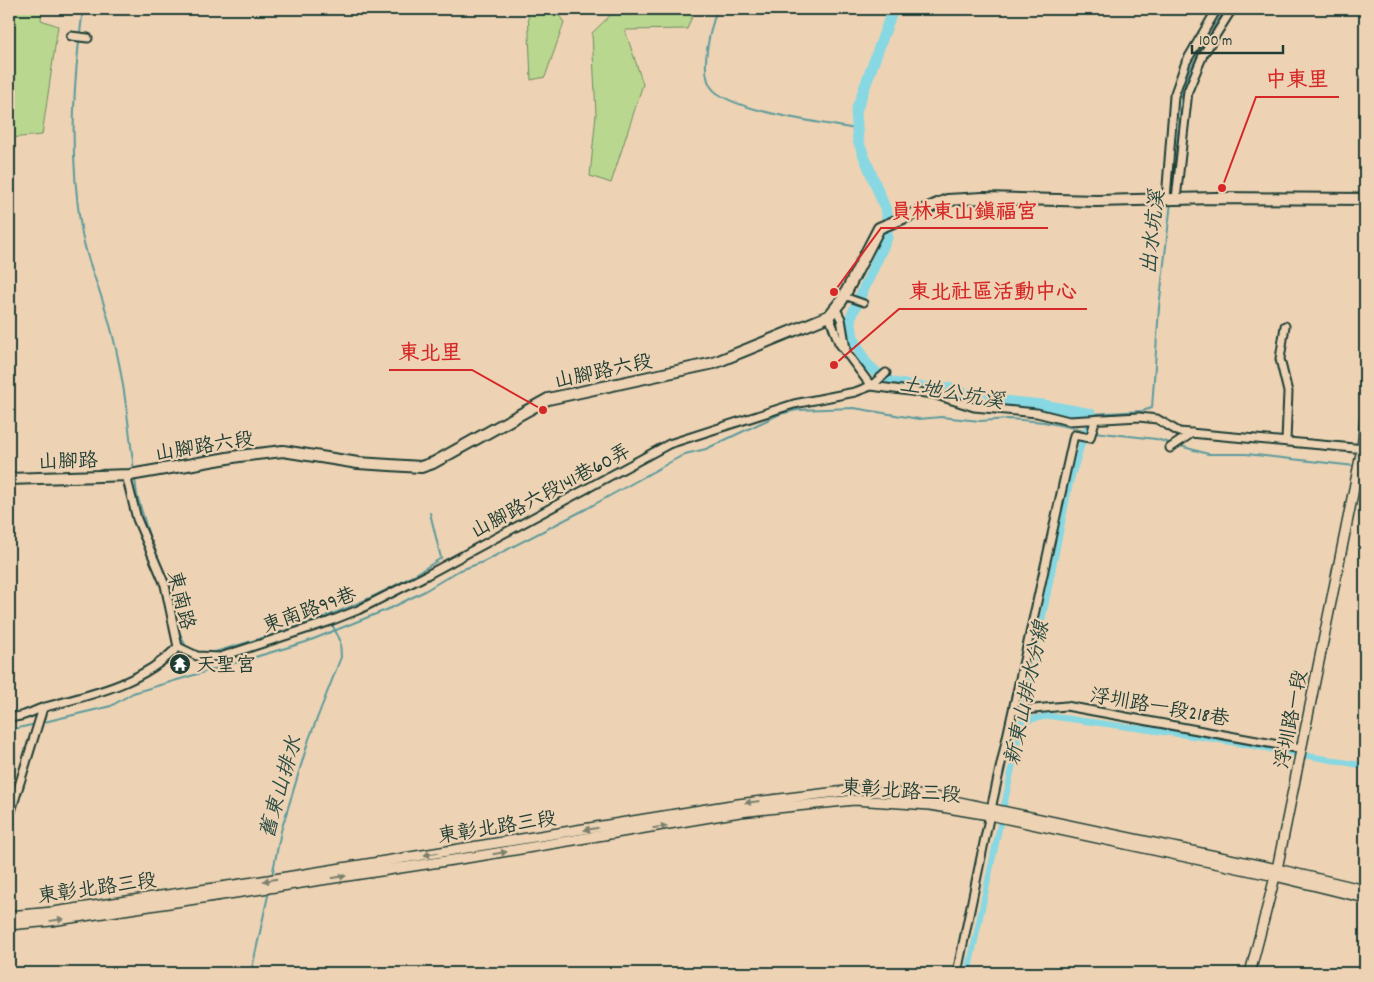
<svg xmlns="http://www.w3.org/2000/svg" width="1374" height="982" viewBox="0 0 1374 982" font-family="Dekko,'LXGW WenKai TC',sans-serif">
<rect width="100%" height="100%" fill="#edd3b4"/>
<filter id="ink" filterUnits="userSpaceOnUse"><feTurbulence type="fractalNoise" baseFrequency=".02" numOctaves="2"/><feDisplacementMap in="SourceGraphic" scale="10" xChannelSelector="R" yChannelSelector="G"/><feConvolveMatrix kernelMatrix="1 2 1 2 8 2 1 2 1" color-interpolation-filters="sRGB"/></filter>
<g filter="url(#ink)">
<path fill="#bad78f" stroke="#6c8a62" d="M9,9H42L41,20L58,26L42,135L9,138Z
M526,9H556L564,23L545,77L531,80L528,11Z
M617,9H695L687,29L625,30L643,84L611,183L590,176L596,114L592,33Z"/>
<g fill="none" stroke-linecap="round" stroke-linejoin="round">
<path stroke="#5d9a9c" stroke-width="2" d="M83,9C73,83 69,153 81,228C85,258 100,288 108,318C123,368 128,420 134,471
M717,9C711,27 699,70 711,87C727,111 825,123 855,129
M1172,195L1182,93L1190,69L1225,9
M1091,414L1142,411L1152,408L1159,308L1171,202
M1094,432L1156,439L1173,444
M1177,445L1208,454H1246L1355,466
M135,478L137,495L152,546
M177,627L186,647L198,653
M208,654C288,631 371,606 441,558L430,513
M40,723L111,706L133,693L306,642L391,608L423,592L458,571L483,562L586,509L685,454L706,449L780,414L797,410L854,408L919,419L941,417L980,421L1009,419L1044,422L1089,431
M9,730L36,724
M272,876L281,831L309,739L341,657L340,640L327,615
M251,973L269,891"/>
<path stroke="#87d8e2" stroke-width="6" d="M1022,721L1049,716L1214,739L1365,766
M968,973L1013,764L1070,483L1091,414"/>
<path stroke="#87d8e2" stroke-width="11" d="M893,9L856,111L858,141L887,213V238L850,319L853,337L865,362L879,375L893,383L916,387L949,388L983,399L1043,405L1091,414"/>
<g stroke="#1f3d34" stroke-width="9">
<path id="pedestrian" d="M844,296L864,303"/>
</g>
<g stroke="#1f3d34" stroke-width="11">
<path id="minor" d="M71,36L88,38
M1166,199L1174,96L1186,62L1217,9
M1176,199L1188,91L1203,55L1232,9
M836,309L841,319L846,349
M829,316L839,343L871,386L933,394L974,407L1037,413L1069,421L1139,417L1157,419L1179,432L1365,449
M1285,326L1280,359L1288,392L1286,441
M1170,448L1192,433
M126,475L137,519L165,585L178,647
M178,647L197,656L220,657L328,622L358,610L427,575L669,444L794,404L855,392L871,386L886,373
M1013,711L1066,706L1301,749
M9,717C23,718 32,711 45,707C94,694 141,684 178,647
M9,818L43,708
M957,973L991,809L1074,435L1090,438L1095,421"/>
</g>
<g stroke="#1f3d34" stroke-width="12">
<path id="tertiary" d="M9,916L53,912L268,880L738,804L854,790L931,796L1277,869L1365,890
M9,925L51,921L479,856L740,812L854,800L930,805L989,815L1275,876L1365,898
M1250,973L1277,869L1362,449L1365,418"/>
</g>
<g stroke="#1f3d34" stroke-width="14">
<path id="secondary" d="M9,479L130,475L239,456L283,451L358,463L421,467L433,463L548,399L714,363L829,316L842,300L879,228L947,200L983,198L1097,201L1215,198L1365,199"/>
</g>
<use href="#pedestrian" stroke="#edd3b4" stroke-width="5"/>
<use href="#minor" stroke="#edd3b4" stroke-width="7"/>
<use href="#tertiary" stroke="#edd3b4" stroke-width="9"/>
<use href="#secondary" stroke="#edd3b4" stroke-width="10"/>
</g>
<defs><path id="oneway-solid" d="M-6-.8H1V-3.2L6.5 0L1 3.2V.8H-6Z" transform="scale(1.25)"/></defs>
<g fill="#7c806e">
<use href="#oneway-solid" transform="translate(752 802) rotate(173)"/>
<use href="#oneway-solid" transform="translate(660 827) rotate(-9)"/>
<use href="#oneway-solid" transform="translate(591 829) rotate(171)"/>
<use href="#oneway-solid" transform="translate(500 853) rotate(-9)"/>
<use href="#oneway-solid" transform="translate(431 854) rotate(171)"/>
<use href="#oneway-solid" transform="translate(339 877) rotate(-9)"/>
<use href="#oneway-solid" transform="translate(270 880) rotate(171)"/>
<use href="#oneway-solid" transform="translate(57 920) rotate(-8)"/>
</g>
</g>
<defs>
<g id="temple-disc" transform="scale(1.125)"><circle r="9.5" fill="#1f3d34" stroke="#edd3b4"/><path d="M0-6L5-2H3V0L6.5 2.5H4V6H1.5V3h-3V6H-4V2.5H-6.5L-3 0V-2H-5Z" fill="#fff"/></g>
</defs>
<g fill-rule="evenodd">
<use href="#temple-disc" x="180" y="664"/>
</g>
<g text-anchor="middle" stroke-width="4.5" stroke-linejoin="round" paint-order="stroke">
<g font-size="20" fill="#1f3d34" stroke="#edd3b4">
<text transform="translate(603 370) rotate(-12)" y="7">山腳路六段</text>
<text transform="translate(204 445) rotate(-9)" y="7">山腳路六段</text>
<text transform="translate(68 460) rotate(-2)" y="7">山腳路</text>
<text transform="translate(550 490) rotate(-28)" y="7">山腳路六段141巷60弄</text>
<text transform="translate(182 600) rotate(76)" y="7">東南路</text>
<text transform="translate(309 609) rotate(-20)" y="7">東南路99巷</text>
<text transform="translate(1160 706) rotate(10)" y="7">浮圳路一段218巷</text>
<text transform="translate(1290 719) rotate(-79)" y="7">浮圳路一段</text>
<text transform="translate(901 790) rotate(4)" y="7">東彰北路三段</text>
<text transform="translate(497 826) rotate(-9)" y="7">東彰北路三段</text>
<text transform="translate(97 887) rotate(-8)" y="7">東彰北路三段</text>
</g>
<g font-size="20" fill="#1f3d34" stroke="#edd3b4" text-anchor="start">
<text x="196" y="671">天聖宮</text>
</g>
<g font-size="21" font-style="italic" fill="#294c45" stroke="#edd3b4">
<text transform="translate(1152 232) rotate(-84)" y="7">出水坑溪</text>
<text transform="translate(952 392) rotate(10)" y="7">土地公坑溪</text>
<text transform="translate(1026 693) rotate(-78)" y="7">新東山排水分線</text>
<text transform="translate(280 787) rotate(-74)" y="7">舊東山排水</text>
</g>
</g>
<path fill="none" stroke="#d62828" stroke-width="2" d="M1222 188L1256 97H1339M834 292L881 228H1048M834 365L899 309H1087M543 410L472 370H389"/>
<g fill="#d62828" stroke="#edd3b4" stroke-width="2">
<circle cx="1222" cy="188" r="5"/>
<circle cx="834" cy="292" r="5"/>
<circle cx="834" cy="365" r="5"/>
<circle cx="543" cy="410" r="5"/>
</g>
<g font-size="21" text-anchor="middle" font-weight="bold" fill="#d62828" stroke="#edd3b4" stroke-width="4.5" stroke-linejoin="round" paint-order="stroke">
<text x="1297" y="86">中東里</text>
<text x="964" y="218">員林東山鎮福宮</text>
<text x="993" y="298">東北社區活動中心</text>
<text x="430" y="359">東北里</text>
</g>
<rect width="1374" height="982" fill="none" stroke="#edd3b4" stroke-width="30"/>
<rect x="15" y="15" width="1344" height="952" fill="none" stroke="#1f3d34" stroke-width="2" filter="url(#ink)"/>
<path d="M1192 45v8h91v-8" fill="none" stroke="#1f3d34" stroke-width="2.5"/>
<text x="1199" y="45" font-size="15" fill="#1f3d34" stroke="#edd3b4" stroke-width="4" paint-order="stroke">100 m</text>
</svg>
